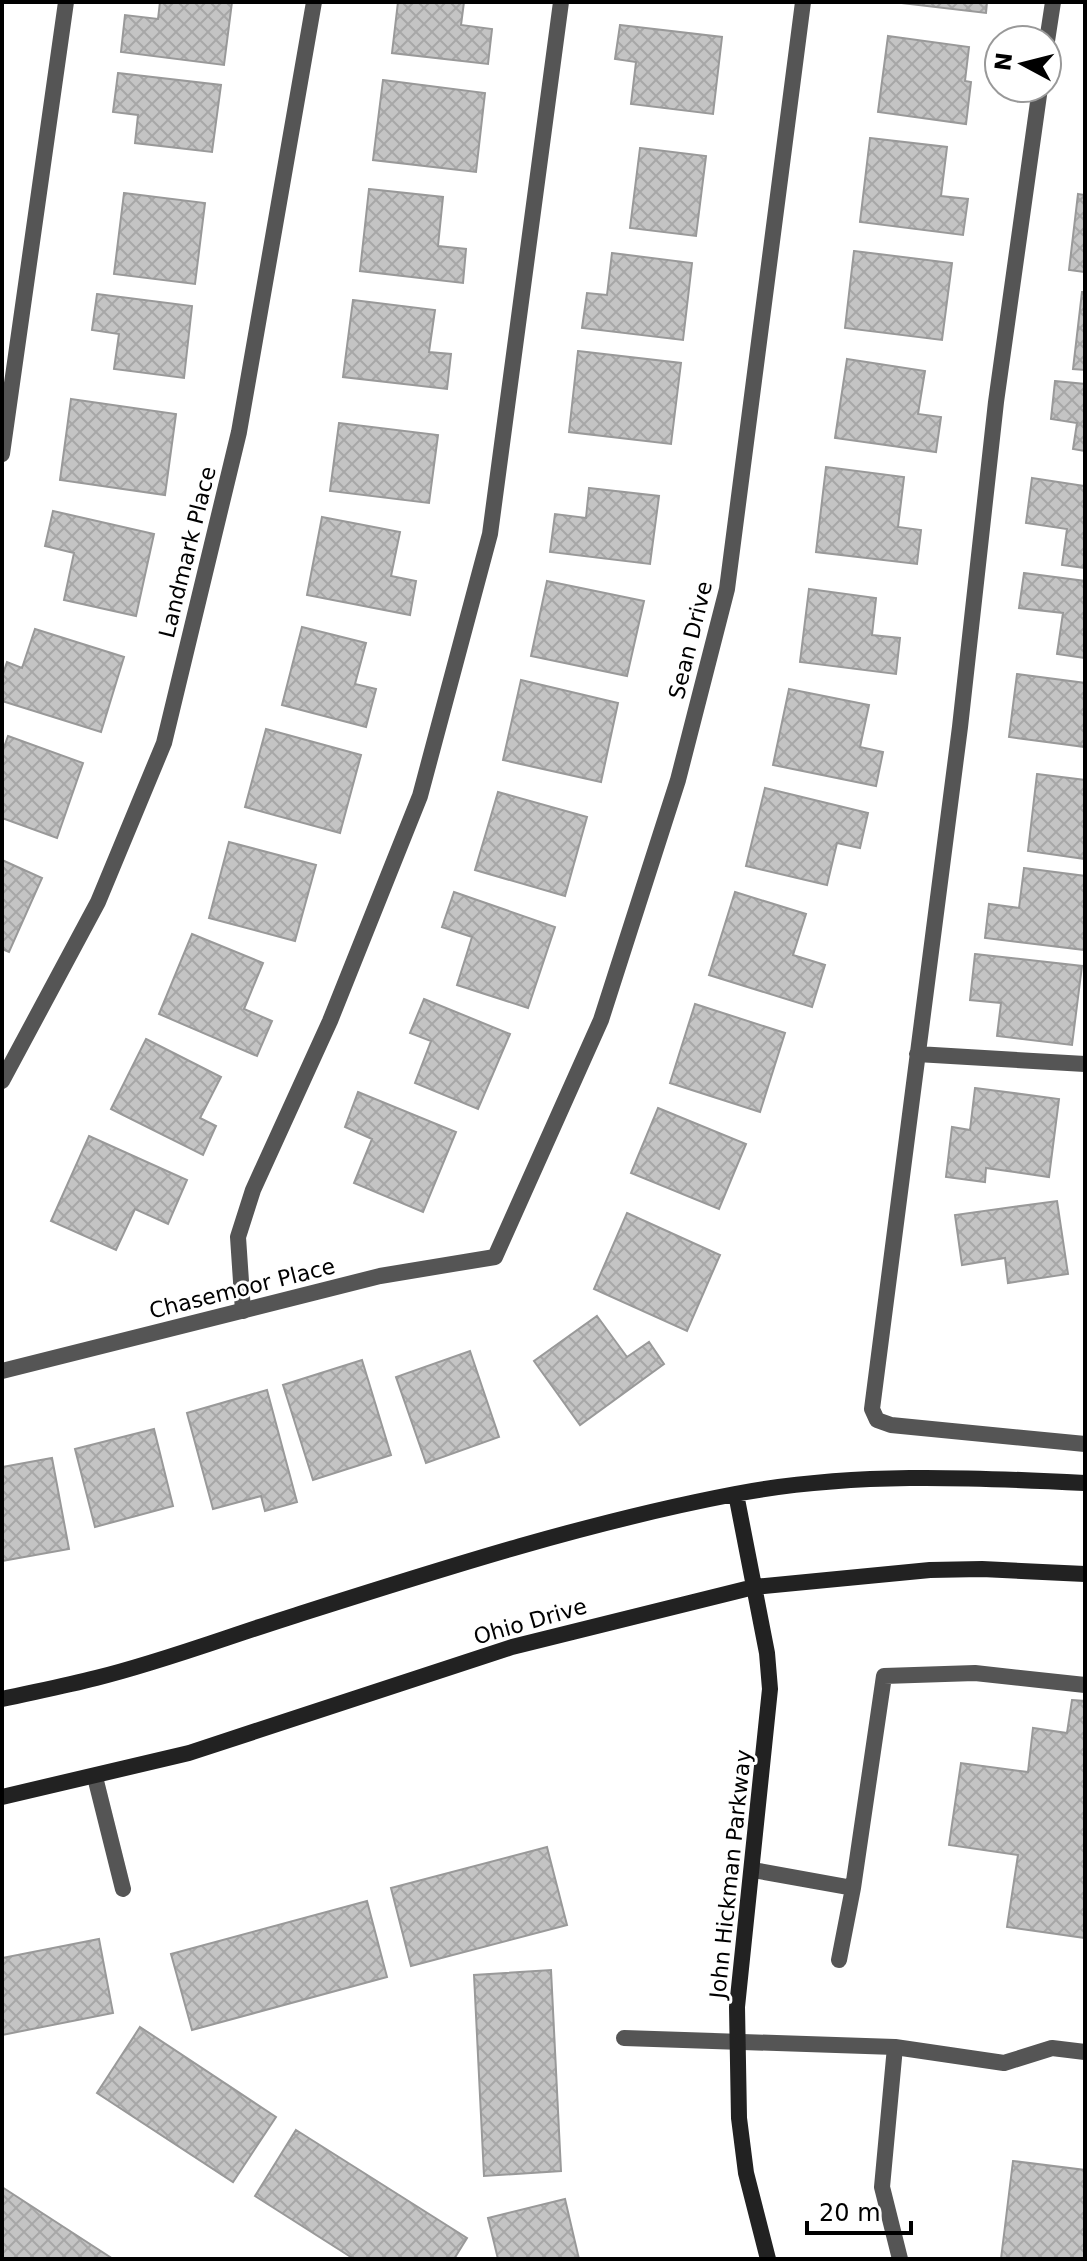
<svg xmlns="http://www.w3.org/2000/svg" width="1087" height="2261" viewBox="0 0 1087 2261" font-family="'DejaVu Sans',sans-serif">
<defs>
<pattern id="building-cross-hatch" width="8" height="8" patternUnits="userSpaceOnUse" patternTransform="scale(2)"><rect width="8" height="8" fill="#c4c4c4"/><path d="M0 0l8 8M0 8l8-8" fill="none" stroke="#a7a7a7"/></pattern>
</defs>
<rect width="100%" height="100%" fill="#fff"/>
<path fill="url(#building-cross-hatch)" stroke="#999" stroke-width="2" d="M160,2H232L224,65L121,52L125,15L158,19Z
M398,2H464L461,25L492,29L488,64L392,53Z
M893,2H987L986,13Z
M620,25L722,37L713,114L631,104L636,62L615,59Z
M888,36L969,47L965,81L971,82L966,124L878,112Z
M118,73L221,85L212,152L135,143L138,115L113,112Z
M383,80L485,93L476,172L373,160Z
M870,138L947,147L941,196L968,199L963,235L860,222Z
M640,148L706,156L696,236L630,228Z
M369,189L443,197L438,246L466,249L463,283L360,271Z
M124,193L205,203L195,284L114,274Z
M1078,194L1085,195V272L1069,270Z
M854,251L952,263L942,340L845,328Z
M612,253L692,263L683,340L582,328L587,293L607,295Z
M1082,292H1085V370L1073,369Z
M97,294L192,306L184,378L114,369L119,334L92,330Z
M353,300L435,310L429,352L451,354L447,389L343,377Z
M578,351L681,363L671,444L569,432Z
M847,359L925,371L918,414L941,417L936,452L835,438Z
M1055,381L1085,384V451L1073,449L1077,423L1051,419Z
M71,399L176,414L165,495L60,480Z
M339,423L438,435L429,503L330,491Z
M826,467L904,477L898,527L921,530L917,564L816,552Z
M1032,478L1085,486V568L1062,565L1067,529L1026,523Z
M589,488L659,496L650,564L550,552L555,514L586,518Z
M53,511L154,534L136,616L64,600L74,553L45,546Z
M322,517L400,532L391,576L416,581L410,615L307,595Z
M1024,573L1085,581V658L1057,654L1063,613L1019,608Z
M547,581L644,601L627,676L531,656Z
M809,589L876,598L872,635L900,638L896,674L800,662Z
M302,627L366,643L355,684L376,689L366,727L282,705Z
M35,629L124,657L101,732L2,701V677L7,662L22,668Z
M1017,674L1085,683V747L1009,737Z
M521,680L618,703L601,782L503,760Z
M789,689L869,705L860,747L883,752L876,786L773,765Z
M266,729L361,755L340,833L245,807Z
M8,736L83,763L57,838L2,818V753Z
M1037,774L1085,780V859L1028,851Z
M765,788L868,813L860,848L837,843L827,885L746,866Z
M498,792L587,817L565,896L475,870Z
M229,842L316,865L295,941L209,918Z
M2,860L42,878L9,952L2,949Z
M1024,868L1085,876V950L985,938L989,904L1019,908Z
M454,892L555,927L528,1008L457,985L472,937L442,927Z
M735,892L806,914L793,955L825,965L812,1007L709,975Z
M192,934L263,963L244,1009L272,1021L257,1056L159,1014Z
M975,954L1082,966L1072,1045L997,1036L1001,1003L970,1000Z
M424,999L510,1034L478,1109L415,1083L431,1041L410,1033Z
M695,1004L785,1033L760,1112L670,1083Z
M146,1039L221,1077L200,1118L216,1126L203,1155L111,1109Z
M975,1088L1059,1099L1049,1177L986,1168L985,1182L946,1177L952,1127L970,1130Z
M358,1092L456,1132L423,1212L354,1183L372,1139L345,1127Z
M658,1108L746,1144L719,1209L631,1173Z
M89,1136L187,1180L168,1224L135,1209L116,1250L51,1221Z
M1057,1201L1068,1274L1008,1283L1005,1258L962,1265L955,1215Z
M627,1213L720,1255L687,1331L594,1289Z
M597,1316L627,1357L649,1342L664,1364L580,1425L534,1361Z
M470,1351L499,1437L426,1463L396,1377Z
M362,1360L391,1455L313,1480L283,1385Z
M267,1390L297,1502L265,1511L261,1496L213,1509L187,1413Z
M154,1429L173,1506L95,1527L75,1449Z
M52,1458L69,1549L2,1561V1467Z
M1072,1700L1085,1701V1938L1007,1927L1018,1855L949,1845L961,1763L1028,1772L1033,1728L1067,1733Z
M547,1847L567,1925L411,1966L391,1888Z
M367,1901L387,1977L192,2030L171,1954Z
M99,1939L113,2013L2,2035V1958Z
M551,1970L561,2171L484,2176L474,1975Z
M140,2027L276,2117L233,2182L97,2093Z
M296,2130L467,2238L454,2259H354L255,2196Z
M1013,2161L1085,2170V2259H1001Z
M2,2187L113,2259H2Z
M565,2199L579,2259H498L488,2218Z"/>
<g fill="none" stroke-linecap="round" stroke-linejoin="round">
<path stroke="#555" stroke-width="16" d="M1047,41L1053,2
M1040,88L996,402L960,727L872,1409L877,1420L891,1425L1085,1444
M2,454L66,2
M917,1054L1085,1064
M243,1311L238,1237L253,1190L330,1021L420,796L490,534L561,2
M95,1777L123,1889
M753,1870L853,1888
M839,1960L853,1888L884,1676L975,1673L1085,1685
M624,2038L895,2047L1004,2063L1052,2048L1085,2052
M895,2047L882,2187L900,2259"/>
<path stroke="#555" stroke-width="16" d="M2,1081L98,902L164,743L239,432L314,2
M2,1371L380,1276L495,1257L601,1020L678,780L727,589L803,2"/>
<path stroke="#222" stroke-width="16" d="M736,1494L767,1653L770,1689L737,2007L739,2118L746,2173L768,2259
M2,1699C33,1692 65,1686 96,1678C161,1662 224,1638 287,1618C435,1571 583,1523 735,1494C850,1472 969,1477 1085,1483
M2,1797L189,1753L512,1647L754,1587L930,1570L982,1569L1085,1574"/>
</g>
<g text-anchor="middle" stroke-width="6" stroke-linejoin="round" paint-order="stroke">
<g font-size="22" fill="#000" stroke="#fff">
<text transform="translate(187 552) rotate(-76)" y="8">Landmark Place</text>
<text transform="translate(690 640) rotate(-76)" y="8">Sean Drive</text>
<text transform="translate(242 1288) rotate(-14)" y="8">Chasemoor Place</text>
<text transform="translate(530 1621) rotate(-16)" y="8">Ohio Drive</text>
<text transform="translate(730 1874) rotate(-84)" y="8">John Hickman Parkway</text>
</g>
</g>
<rect width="1087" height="2261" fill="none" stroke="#000000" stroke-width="8"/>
<g transform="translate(1023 64) rotate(277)"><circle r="38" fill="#ffffff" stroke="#999999" stroke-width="2"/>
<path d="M0-6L14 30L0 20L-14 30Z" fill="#000000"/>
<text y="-12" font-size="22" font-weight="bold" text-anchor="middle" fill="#000000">N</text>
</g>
<path d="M807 2221v12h104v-12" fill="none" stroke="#000000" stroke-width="4"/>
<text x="819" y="2221" font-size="24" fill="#000000" stroke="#ffffff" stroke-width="6" paint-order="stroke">20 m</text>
</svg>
